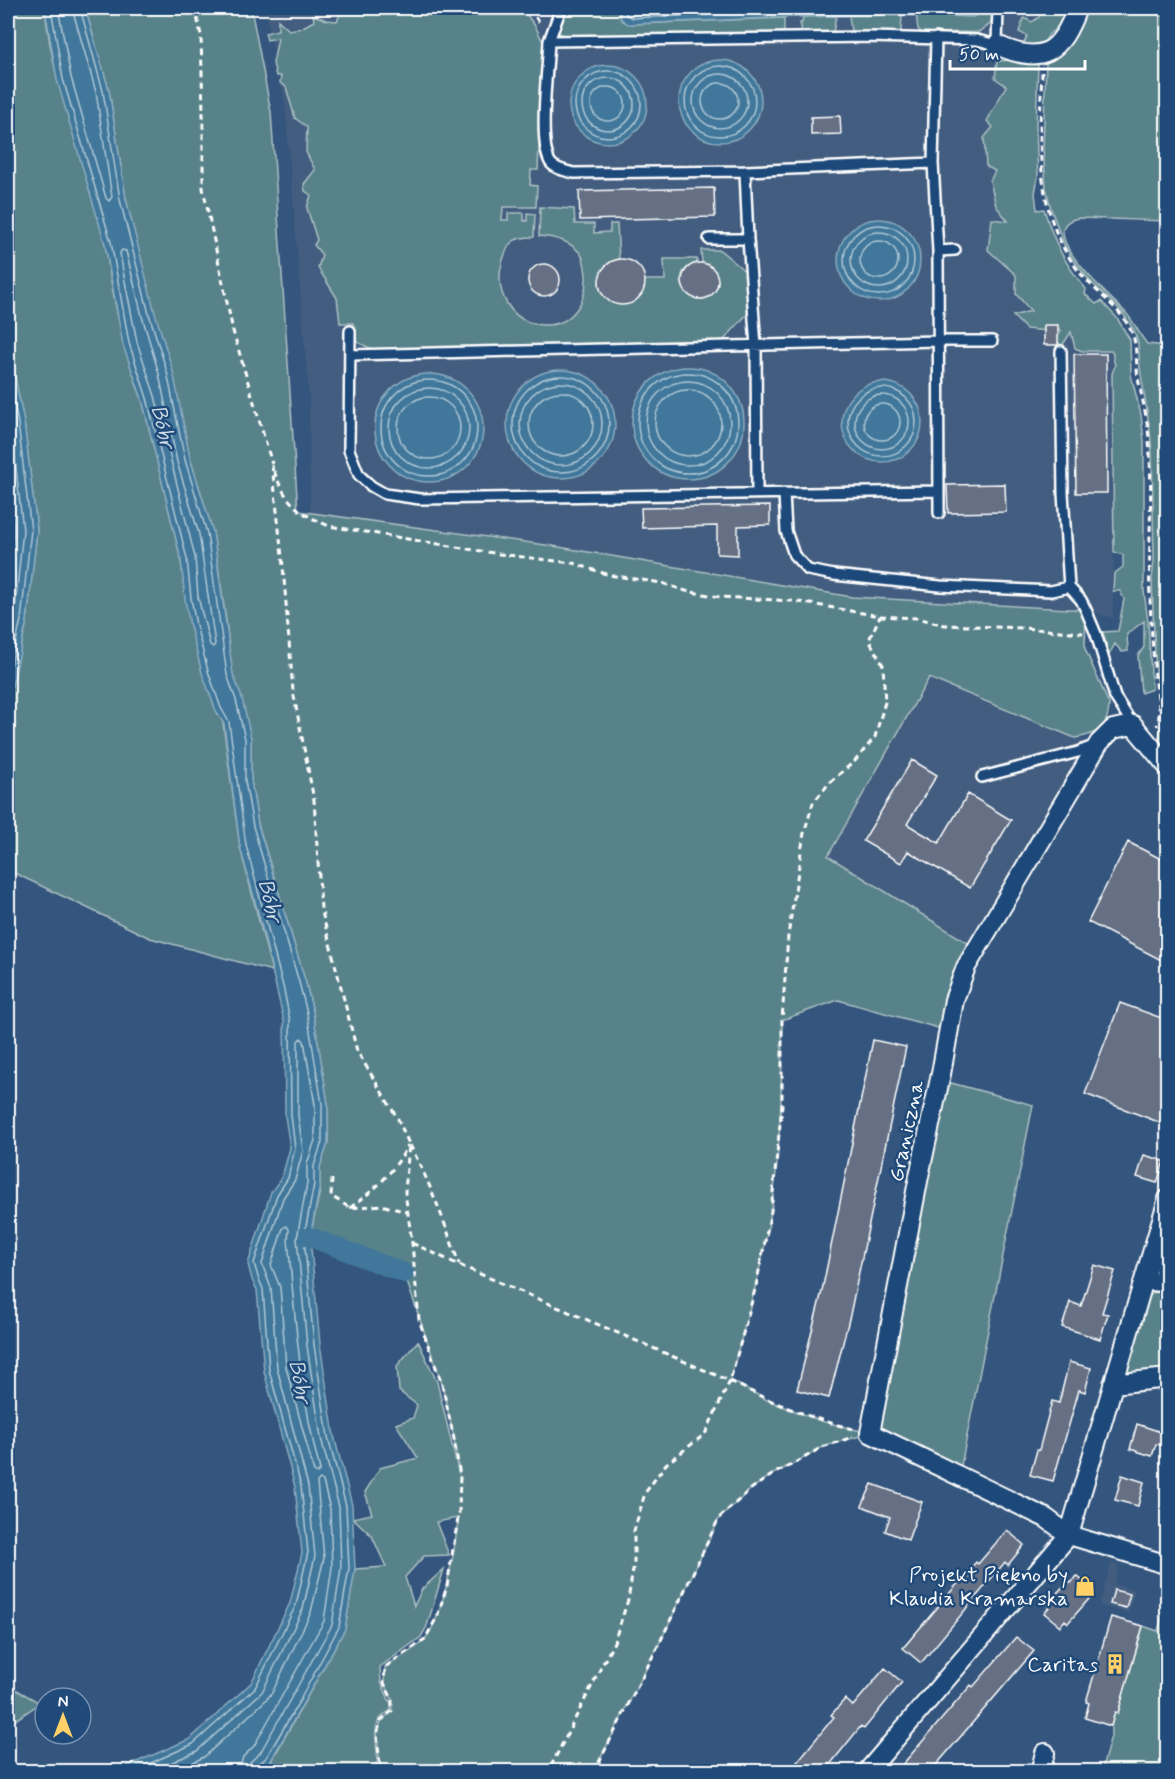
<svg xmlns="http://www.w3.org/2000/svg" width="1175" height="1779" viewBox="0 0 1175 1779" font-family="Mynerve,sans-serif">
<rect width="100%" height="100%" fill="#34557d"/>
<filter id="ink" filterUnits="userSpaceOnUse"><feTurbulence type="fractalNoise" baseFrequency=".0167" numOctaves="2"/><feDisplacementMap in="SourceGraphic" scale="12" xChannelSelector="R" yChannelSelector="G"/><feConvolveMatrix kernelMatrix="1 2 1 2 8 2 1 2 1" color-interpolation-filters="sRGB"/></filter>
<g filter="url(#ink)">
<path fill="#435d7f" d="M265,8H1054L1023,46L1020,199L1112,351L1115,366L1112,374L1114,517L1113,618L1086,610L852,597L553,546L310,513L309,398L285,103Z
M929,678L1075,738L1099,743L976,948L827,857Z
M1111,1563L1119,1565L1114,1584L1135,1590L1128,1613L1099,1605Z"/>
<path fill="#588289" stroke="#acc0c4" stroke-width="1.5" d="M8,8H45C52,88 87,164 105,243C107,253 108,264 110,275C117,317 126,358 142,399L181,560L185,596L223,723L240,847L272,971L150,938L8,870V697L10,694L27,621L37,530L24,422L8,343Z
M85,8H251L271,112L298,511L553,546L852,597L1086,610L1085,649L1109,704C1109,728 1096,735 1075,738L929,678L828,856L976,948L949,1031L838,1000L782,1020C782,1084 781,1148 771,1211C762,1269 745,1325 730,1380L767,1400L821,1421L869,1433L940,1080L1033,1105L959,1476L870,1433L822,1447L799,1461L775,1473L751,1489L719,1519L661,1640L594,1771H376L380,1767L377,1734L381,1721L392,1711V1699L384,1683L385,1667C397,1658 414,1651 424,1640C443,1620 456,1545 458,1518L436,1522L449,1555L424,1556L405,1577L414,1606L422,1589L444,1569L427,1626L421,1637L380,1667L381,1682L391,1704V1710C388,1712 382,1716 380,1719C369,1736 384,1757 373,1771H258L271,1762L345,1629L355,1569L386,1567L372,1536L353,1518L372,1514L365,1492L380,1468L418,1458L396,1424L413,1418L417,1405L399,1391L397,1366L418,1341L437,1382L459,1474L454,1439L442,1384L404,1273L310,1237L320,1190V1167L328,1143V1104L313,1012L305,980L258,824L251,780V738L232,674L226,620L213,532L190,458L172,371L154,314L126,199L109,90Z
M343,8H522L535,26L543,42L538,170H531L530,185L537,186L536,207H503L502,220H508V213H524V221H527V213L535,214L534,237C527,237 518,237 512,242C507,246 504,257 502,263C494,292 511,324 544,325C572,326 587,301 586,276C585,268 585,259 580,253C570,241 554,237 539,236L540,207L574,209L575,224H594V233L610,232V224H617L619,259C611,261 604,265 601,273C589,304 641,319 645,280H665L664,259H697V263C660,273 698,318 715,290C720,282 718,275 712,268L702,263L701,250H720L746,272L748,313L723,341L372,349L357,342L353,323H340L337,298L318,268L322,255L314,245L317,240L307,208L311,195L305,191L304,184L315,170L306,152L307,127L295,118L286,87L280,83L281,76H276L273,63L278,38L267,40L265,33L278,30V20L289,30L301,28L314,21L313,15L327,20L337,21Z
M566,8H620L619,15L623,21L633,24L784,18V33L568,36L559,33L558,31Z
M986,8H994C993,20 990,27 978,32L922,33L918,29L916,14L973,17Z
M1042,8H1067L1057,28L1049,34L1043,45L1023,46L1027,36L1019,32L1024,18L1032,22L1039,17Z
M1084,8H1167V221L1079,218C1028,226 1114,300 1126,313C1135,323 1139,334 1147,344L1167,346L1168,689L1163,690L1167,708V756L1158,742L1164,711L1156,675L1153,611L1152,579L1154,561L1152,454L1150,431L1140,368L1138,344L1134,330L1122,312L1089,280L1073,260L1064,245L1051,209L1046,188L1043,148L1046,62L1047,59C1050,58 1054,58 1057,56C1069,50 1078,20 1084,8Z
M849,15H902L901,31L899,33L851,32Z
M836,16L833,33L806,34L802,31L800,23H802L803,17Z
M1033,59L1038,64L1036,127L1038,177L1035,193L1037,210L1044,209C1054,242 1064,263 1086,289L1085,294L1096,304L1101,301L1117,318L1130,340L1131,375L1141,415L1144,441V591L1148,622L1152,689L1141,693L1138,656L1144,647V621L1127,634L1128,651L1122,652L1115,644L1109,655L1103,632L1118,631L1124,599L1120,591H1113L1114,574L1123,567V555L1114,552L1112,374L1115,366L1112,351H1082L1075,348L1071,332L1062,346L1056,340L1061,331L1054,327L1048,331L1026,329L1013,316L1031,311L1016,294V275L988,250L992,219L1008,221L996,206L990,181L995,171L986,166L984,138L993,127L987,121L1006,86L995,78L997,61Z
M1162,1291L1167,1292V1371L1128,1373L1126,1371L1148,1297L1153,1293Z
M1167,1597V1771L1101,1772L1111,1736V1726L1115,1712L1118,1713L1143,1626L1158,1631Z
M8,1685L40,1703L8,1725Z"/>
<path fill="#3f779a" stroke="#8cadc2" stroke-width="1.5" d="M45,8H85L109,90L126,199L155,313L173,371L190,458L213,532L233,674L242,698L251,738V780L258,825L305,980L313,1012L328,1104V1143L320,1167V1185L310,1237L320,1344L334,1436L352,1505L355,1569L345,1629L270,1762L258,1771H116L190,1739L251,1683L290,1603L302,1553L295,1487L264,1371L257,1290L252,1280L248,1264L271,1192L282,1177L290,1148L285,1116L284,1021L261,923L240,847L224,724L216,711L202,673L190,626L185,599L181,560L142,399L123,345L105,244L57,80Z
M620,8H986L981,13L973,17C860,12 746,19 633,24H628L621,19Z
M679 101a41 41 0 1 1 82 0a41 41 0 1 1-82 0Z
M569 104a39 39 0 1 1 78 0a39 39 0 1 1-78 0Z
M838 260a41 41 0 1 1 82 0a41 41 0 1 1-82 0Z
M8,343L24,422L37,530L27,621L10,695L8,697Z
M632 423a56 56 0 1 1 112 0a56 56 0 1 1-112 0Z
M507 424a54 54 0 1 1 108 0a54 54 0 1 1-108 0Z
M375 428a54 54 0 1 1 108 0a54 54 0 1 1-108 0Z
M842 422a40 40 0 1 1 80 0a40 40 0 1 1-80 0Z"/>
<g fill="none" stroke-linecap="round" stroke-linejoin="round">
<path stroke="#b2c9d7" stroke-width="1.5" d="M51,8L63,79L111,242L129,343L147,398L187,559L191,598L196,625L208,671L221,708L229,722L246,845L284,990L290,1021L291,1115L295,1148L288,1178L277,1195L254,1263L258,1277L263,1289L269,1370L301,1486L308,1552L296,1605L255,1688L193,1744L131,1772
M58,8L71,77L106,198L109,201L112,197L96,92L72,8
M80,8L103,91L120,200L149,314L167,372L185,460L207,533L227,675L236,700L245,739V781L253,826L299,982L307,1013L322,1104V1142L314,1166V1184L304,1237L314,1345L328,1437L346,1506L349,1568L339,1627L300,1700L266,1758L256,1766L255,1772
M625,8L626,15L633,18C746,13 859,6 972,11L979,8
M633,8L636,11L709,8
M685 101a35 35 0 1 1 70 0a35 35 0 1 1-70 0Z
M575 104a33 33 0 1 1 66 0a33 33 0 1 1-66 0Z
M693 101a27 27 0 1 1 54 0a27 27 0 1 1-54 0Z
M582 104a26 26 0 1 1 52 0a26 26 0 1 1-52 0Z
M702 101a18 18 0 1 1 36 0a18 18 0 1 1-36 0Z
M591 104a17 17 0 1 1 34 0a17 17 0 1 1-34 0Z
M844 260a35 35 0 1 1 70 0a35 35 0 1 1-70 0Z
M851 260a28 28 0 1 1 56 0a28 28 0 1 1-56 0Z
M860 260a19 19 0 1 1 38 0a19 19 0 1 1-38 0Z
M122,250L126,251L142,316L159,374L177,462L199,534L215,644L213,647L210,645L198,597L195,557L155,396L137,342L123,271L120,253Z
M8,372L18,423L31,530L21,620L8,678
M638 423a50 50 0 1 1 100 0a50 50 0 1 1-100 0Z
M513 424a48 48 0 1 1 96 0a48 48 0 1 1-96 0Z
M381 428a48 48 0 1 1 96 0a48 48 0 1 1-96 0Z
M646 423a42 42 0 1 1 84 0a42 42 0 1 1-84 0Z
M520 424a41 41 0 1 1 82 0a41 41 0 1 1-82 0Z
M389 428a40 40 0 1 1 80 0a40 40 0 1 1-80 0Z
M848 422a34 34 0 1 1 68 0a34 34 0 1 1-68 0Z
M655 423a33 33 0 1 1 66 0a33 33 0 1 1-66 0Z
M529 424a32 32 0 1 1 64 0a32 32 0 1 1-64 0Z
M855 422a27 27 0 1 1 54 0a27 27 0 1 1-54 0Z
M398 428a31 31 0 1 1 62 0a31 31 0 1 1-62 0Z
M864 422a18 18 0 1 1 36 0a18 18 0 1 1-36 0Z
M8,408L11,425L23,530L14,618L8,644
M8,473L14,530L8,591
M286,1226L289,1229L288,1239C295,1317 300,1395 320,1470L317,1474L314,1472L286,1367L280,1287L271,1265L283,1228Z
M150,1772L197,1751L262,1692L303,1609L315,1556L308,1486L277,1368L271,1288L262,1264L283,1198L295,1180L303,1151L298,1115V1041L301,1038L304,1041L315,1105V1140L307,1164V1183L297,1238L307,1346L321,1438L339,1507L341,1568L332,1625L260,1753L250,1762L248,1772
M173,1772L204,1757L266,1700L272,1693L311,1612L324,1558L317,1482L320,1479L323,1481L330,1509L332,1567L324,1621L254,1746L243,1757L239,1772"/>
<path stroke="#3f779a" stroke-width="20" d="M310,1237L404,1273"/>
</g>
<path fill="#657084" stroke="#fff" stroke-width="1.5" d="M840,116L841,134L811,135V117Z
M714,188L715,217L580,220L579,191Z
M599 282a23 23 0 1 1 46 0a23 23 0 1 1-46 0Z
M682 281a18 18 0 1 1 36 0a18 18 0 1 1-36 0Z
M528 280a16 16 0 1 1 32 0a16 16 0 1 1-32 0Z
M1044,325H1058V345H1044Z
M1074,354H1106L1107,493H1076Z
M1005,484L1006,512L948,513L947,485Z
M770,506V525L738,526V555L717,554V526L642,528L641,508Z
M912,760L937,775L907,824L920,832L939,843L968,794L1011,820L970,888L908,851L901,863L863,841Z
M1128,842L1167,862V963L1088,922Z
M1120,1003L1167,1020V1104L1161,1123L1085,1094Z
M873,1040L906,1047L850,1315L829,1398L797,1390L822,1291Z
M1144,1155L1164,1161L1157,1183L1137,1177Z
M1094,1265L1115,1271L1102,1313L1108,1314L1100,1339L1062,1327L1070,1302L1081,1306Z
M1069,1362L1091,1368L1085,1392L1079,1390L1053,1481L1030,1475L1037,1450H1039L1052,1401L1059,1403Z
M1137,1424L1167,1434V1446L1156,1444L1152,1456L1130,1449Z
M1122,1475L1144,1482L1138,1506L1115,1500Z
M872,1484L922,1502L908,1540L885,1531L890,1517L862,1506Z
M1007,1530L1024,1545L1008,1565L1005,1562L921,1663L903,1648L976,1562L978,1564Z
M1077,1576L1095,1592L1068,1623L1065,1620L1060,1626L1044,1613L1050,1606L1047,1604L1068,1581L1071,1583Z
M1114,1590L1130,1594L1126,1608L1110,1604Z
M1111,1617L1143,1626L1118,1713L1115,1712L1111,1726L1085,1718L1089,1703L1086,1702Z
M1016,1637L1034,1651L950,1749L930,1772H896L971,1685L973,1687Z
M885,1668L902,1682L864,1729L861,1726L824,1772H789L834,1717L831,1715L845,1699L853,1706Z"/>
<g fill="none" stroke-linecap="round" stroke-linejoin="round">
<g stroke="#fff" stroke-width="14">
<path id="lane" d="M936,38L933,163L938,251L939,513
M549,41L561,8
M933,163L745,171L574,173C566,171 554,169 550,162C538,141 548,67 549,41L871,37L977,40L997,45L998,8
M745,171L748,239L756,346L757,493
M709,239H748
M938,251L955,250
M350,331L349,450L359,475L371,486L385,494L420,499L939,491
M1061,351L1063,493L1069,587L1081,600L1086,610L1096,634L1115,697L1133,725
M350,355L938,341H992
M784,494L786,531L794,555L808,570L834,575L940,586L1051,591L1069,587
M982,777L1078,752L1096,745"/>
</g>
<g stroke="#fff" stroke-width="22">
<path id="street" d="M997,45C1043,66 1061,52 1077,8
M1168,767L1133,725L1113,729L1099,743L966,967L954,1000L941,1074L919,1176L870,1433L1046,1518L1069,1535L1168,1565
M1144,1280L1168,1199
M1113,1384L1168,1378
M867,1772L1069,1535L1144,1280L1168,1283
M1040,1772L1045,1753"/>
</g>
<path stroke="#fff" stroke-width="3" stroke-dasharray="6 4.5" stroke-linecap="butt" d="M195,8L201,35L203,113V188L233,331L272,464
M530,8L541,26
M1042,72C1039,139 1034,212 1077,269C1094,292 1121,307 1132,333C1137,344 1136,366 1138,378C1142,399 1148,420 1149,441C1153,494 1148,547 1150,600C1151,626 1153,652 1155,677C1157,694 1162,710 1157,726
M272,465L283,566L293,691L314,800L321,908L357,1051L398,1119L409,1144L405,1192L412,1243L419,1320L442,1384L454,1439L460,1476L459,1512L447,1586L437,1617L425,1639L385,1667L384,1683L392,1699V1711L381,1721L377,1734L380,1767L376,1772
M274,471C286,503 298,513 329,526L499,554L573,563L609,575L662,583L686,591L720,597L793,601L880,616L917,618L945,625L1023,628L1083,633
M410,1145C430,1183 445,1223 459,1264
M332,1179L331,1196L350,1208L381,1205L407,1212
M350,1208C375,1189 393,1174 408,1145
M412,1243L459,1265L730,1381L705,1434L666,1464L645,1493L634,1531V1564L628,1600L614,1642L548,1772
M853,1429C809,1418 771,1402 730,1381L756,1286L771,1211L782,1105V1020L788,936L804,833L813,803L830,782L855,761L875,737L885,702L883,665L869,640L880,616
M594,1772L661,1640L719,1518L751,1489L775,1473L799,1461L822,1447L853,1437"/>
<use href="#lane" stroke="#1f4a7a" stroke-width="9"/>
<use href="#street" stroke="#1f4a7a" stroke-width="18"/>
</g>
</g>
<defs>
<g id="shop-bare" transform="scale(1.62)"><path d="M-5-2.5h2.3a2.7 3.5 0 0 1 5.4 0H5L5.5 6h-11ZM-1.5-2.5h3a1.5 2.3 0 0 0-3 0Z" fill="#ffd166" stroke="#1f4a7a" stroke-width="2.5" paint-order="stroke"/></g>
<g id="building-bare" transform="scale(1.62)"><path d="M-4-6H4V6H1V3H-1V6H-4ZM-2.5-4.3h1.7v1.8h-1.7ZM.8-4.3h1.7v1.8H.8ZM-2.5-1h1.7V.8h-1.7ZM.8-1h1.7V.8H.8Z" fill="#ffd166" stroke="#1f4a7a" stroke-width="2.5" paint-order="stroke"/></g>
</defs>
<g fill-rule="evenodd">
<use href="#shop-bare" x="1085" y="1586"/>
<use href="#building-bare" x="1115" y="1664"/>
</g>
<g text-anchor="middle" stroke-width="5" stroke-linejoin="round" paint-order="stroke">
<g font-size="21" fill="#fff" stroke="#1f4a7a">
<text transform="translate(906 1131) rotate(-78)" y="7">Graniczna</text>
</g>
<g font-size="21" fill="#fff" stroke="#1f4a7a" text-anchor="end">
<text x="1068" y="1581">Projekt Piękno by<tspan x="1068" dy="24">Klaudia Kramarska</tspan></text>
<text x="1098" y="1671">Caritas</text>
</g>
<g font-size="22" font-style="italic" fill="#cfdde6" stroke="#1f4a7a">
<text transform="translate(164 426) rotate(77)" y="8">Bóbr</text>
<text transform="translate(271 900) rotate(77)" y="8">Bóbr</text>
<text transform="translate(301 1381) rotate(80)" y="8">Bóbr</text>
</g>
</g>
<rect width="1175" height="1779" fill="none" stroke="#1f4a7a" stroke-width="30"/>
<rect x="15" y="15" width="1145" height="1749" fill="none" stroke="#fff" stroke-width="2" filter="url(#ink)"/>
<g transform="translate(63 1716)"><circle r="28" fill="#1f4a7a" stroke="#7992af" stroke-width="1.5"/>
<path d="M0-4.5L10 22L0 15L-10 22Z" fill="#ffd166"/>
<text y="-9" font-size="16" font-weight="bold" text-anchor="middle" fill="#ffffff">N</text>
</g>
<path d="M950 60v9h135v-9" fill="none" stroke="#ffffff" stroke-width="3"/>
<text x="959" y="60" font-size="18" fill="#ffffff" stroke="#1f4a7a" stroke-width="4.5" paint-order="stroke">50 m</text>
</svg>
